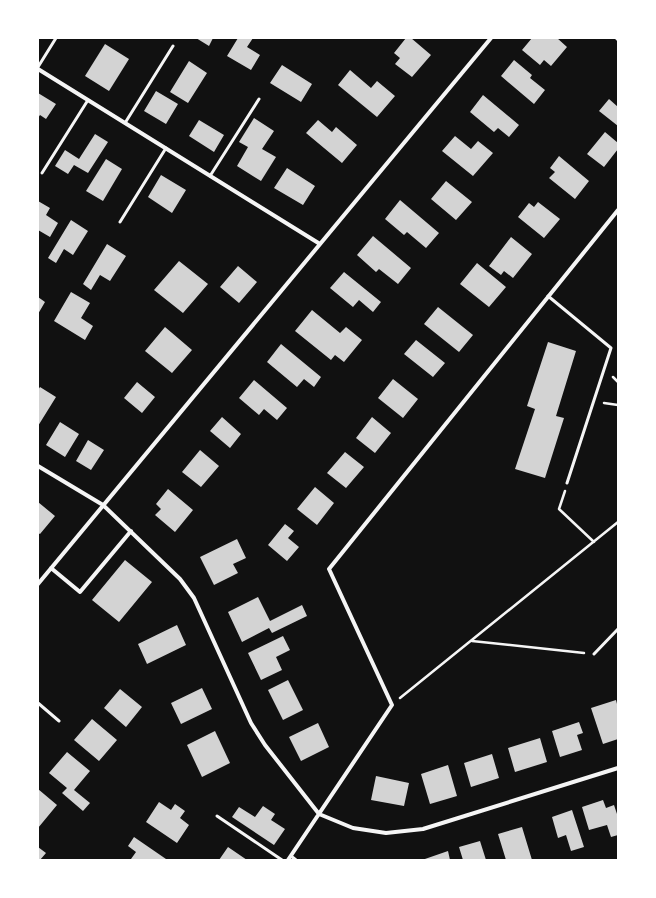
<svg xmlns="http://www.w3.org/2000/svg" width="656" height="898" viewBox="0 0 656 898" font-family="'Alegreya Sans',sans-serif">
<rect width="100%" height="100%" fill="#111"/>
<path fill="#d3d3d3" d="M196,38H213L209,46Z
M238,38H253L247,47L260,55L251,70L227,56Z
M406,38H411L431,55L412,77L395,64L400,58L394,53Z
M532,38H557L567,47L551,66L544,60L540,65L522,50Z
M105,44L129,59L109,91L85,76Z
M514,60L532,75L530,78L545,90L534,104L501,76Z
M189,61L207,73L188,103L170,92Z
M282,65L312,84L301,102L270,83Z
M350,70L371,88L377,81L395,96L377,117L338,85Z
M156,91L178,104L166,124L144,111Z
M38,93L56,104L46,119L40,115L38,118Z
M483,95L519,125L509,137L498,128L494,132L470,112Z
M609,99L618,107V126L599,111Z
M254,118L274,131L262,149L276,157L261,181L237,166L248,147L239,142Z
M199,120L224,135L214,152L189,136Z
M318,120L332,132L336,127L357,145L342,163L306,133Z
M605,132L618,143V149L604,167L587,154Z
M95,134L108,142L88,173L74,165L68,174L55,166L65,150L79,159Z
M455,136L471,149L478,141L493,153L473,176L442,151Z
M559,156L589,181L575,199L549,178L555,172L550,168Z
M106,159L122,169L103,201L86,191Z
M287,168L315,186L303,205L274,188Z
M161,175L186,190L172,213L148,197Z
M446,181L472,202L456,220L431,199Z
M400,200L439,233L426,248L407,232L404,235L385,219Z
M38,201L50,208L46,215L58,223L50,237L38,230Z
M538,202L560,219L544,238L518,217L529,203L534,207Z
M71,220L88,231L73,255L64,249L56,263L48,258Z
M373,236L411,268L398,284L379,269L376,272L357,255Z
M511,237L532,254L513,278L504,271L501,275L489,266Z
M107,244L126,256L110,281L100,275L91,290L83,284Z
M179,261L208,284L183,313L154,290Z
M477,263L506,287L489,307L460,284Z
M238,266L257,282L239,303L220,287Z
M344,272L381,302L373,312L359,300L353,307L330,288Z
M71,292L90,303L81,318L93,326L85,340L54,321Z
M38,297L45,302L38,314Z
M438,307L473,335L459,352L424,324Z
M312,310L340,333L346,327L362,340L344,362L335,355L331,360L295,331Z
M165,327L192,350L172,373L145,351Z
M416,340L445,363L433,377L404,354Z
M548,342L576,351L556,416L564,418L545,478L515,469L535,409L527,406Z
M281,344L321,377L314,387L304,379L297,387L267,362Z
M393,379L418,399L403,418L378,398Z
M254,380L287,408L277,420L264,409L259,415L239,398Z
M137,382L155,397L142,413L124,398Z
M40,387L56,397L38,426V390Z
M222,417L241,434L230,448L210,431Z
M372,417L391,433L375,453L356,438Z
M60,422L79,434L65,457L46,445Z
M88,440L104,450L91,470L76,461Z
M200,450L219,466L201,487L182,472Z
M345,452L364,467L346,488L327,473Z
M315,487L334,503L317,525L297,509Z
M168,489L193,510L175,532L155,515L161,509L156,504Z
M38,502L55,516L40,534L38,533Z
M285,524L294,531L288,538L299,547L287,561L268,545Z
M237,539L246,558L233,564L238,573L214,585L200,557Z
M125,560L152,582L119,622L92,600Z
M258,597L270,621L302,605L307,616L272,633L269,628L242,642L228,612Z
M177,625L186,645L147,664L138,644Z
M283,636L290,650L276,657L282,670L261,680L248,653Z
M288,680L303,710L283,720L268,690Z
M202,688L212,709L181,724L171,703Z
M120,689L142,707L126,727L104,708Z
M616,700L618,708V739L603,744L591,708Z
M92,719L117,740L99,761L74,740Z
M579,722L583,733L577,735L582,750L560,757L552,731Z
M318,723L329,747L301,761L289,737Z
M215,731L230,763L202,777L187,745Z
M540,738L547,762L515,772L508,748Z
M67,752L90,771L74,790L90,803L83,811L62,793L67,788L49,773Z
M492,754L499,778L471,787L464,763Z
M448,765L457,796L430,804L421,774Z
M376,776L409,783L404,806L371,800Z
M38,789L57,805L38,828Z
M603,800L606,808L614,805L618,817V835L611,837L607,825L589,830L582,807Z
M159,802L171,810L175,804L185,811L180,818L189,825L177,843L146,822Z
M263,806L275,814L271,820L285,829L274,845L232,817L239,807L255,817Z
M572,810L584,847L571,851L566,835L558,838L552,817Z
M522,827L532,860H506L498,834Z
M134,837L166,859L165,860L131,859L136,852L128,846Z
M480,841L486,860H463L459,847Z
M38,847L46,853L40,860H38Z
M228,847L247,860H219Z
M448,851L450,860H422Z"/>
<g fill="none" stroke-linecap="round" stroke-linejoin="round">
<path stroke="#f5f5f5" stroke-width="2.5" d="M613,377L618,382
M604,403L618,405
M565,491L559,509L594,542
M472,641L584,653
M400,698L618,522"/>
<path stroke="#f5f5f5" stroke-width="3" d="M38,67L56,38
M125,123L173,46
M42,173L88,100
M210,176L259,99
M120,222L166,148
M548,296L611,348L567,483
M594,654L618,629
M38,703L59,721
M217,816L282,860
M291,856L296,860"/>
<path stroke="#f5f5f5" stroke-width="4" d="M617,38L618,39
M38,69L320,244
M38,466L103,505L180,579L194,598L251,723L265,745L319,814L353,828L386,833L423,829L618,768
M51,568L80,592L131,531
M38,584L491,38
M288,860L392,705L329,569L618,210"/>
</g>
<rect width="656" height="898" fill="none" stroke="#ffffff" stroke-width="78"/>
</svg>
